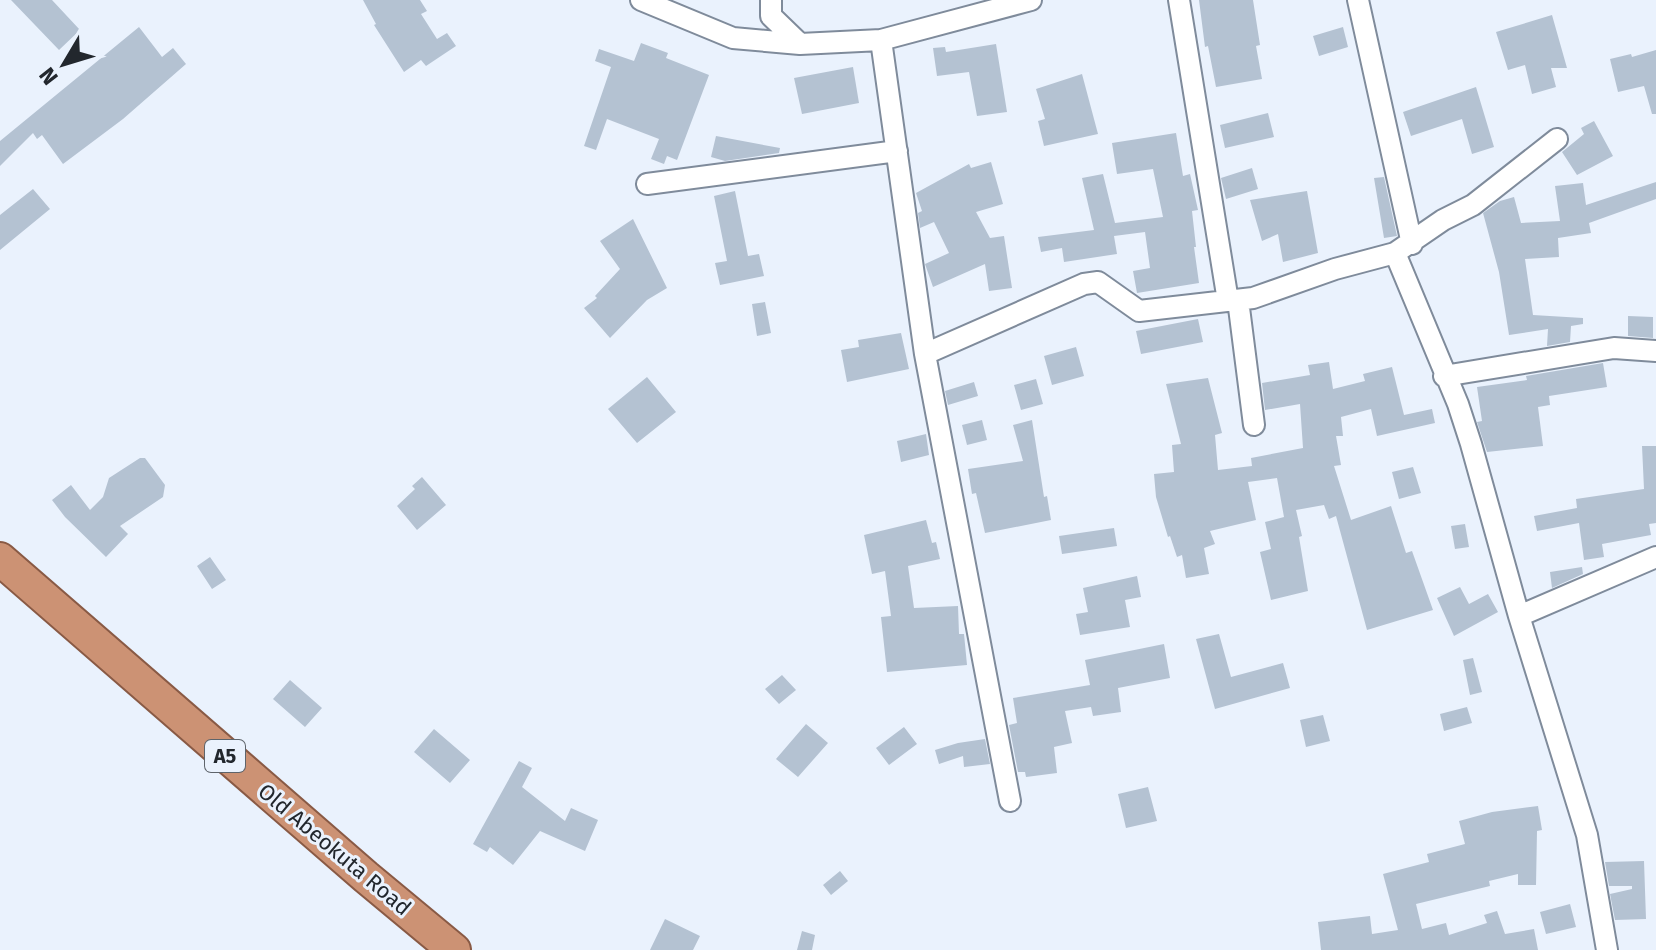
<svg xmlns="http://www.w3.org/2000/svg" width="1656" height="950" viewBox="0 0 1656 950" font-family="'Fira Sans',sans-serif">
<rect width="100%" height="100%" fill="#eaf2fd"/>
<path fill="#b4c2d2" d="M11,0H52L80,30L59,50Z
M363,0H420L427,11L421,14L437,39L447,33L456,46L426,66L421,60L404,72L374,25L376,24Z
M1199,0H1253L1260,45L1256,46L1262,79L1216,87L1208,46L1205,47Z
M1552,15L1567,68H1551L1556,87L1532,94L1525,65L1508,70L1496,32Z
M139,27L162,57L173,48L186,64L123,119L63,164L42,135L37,139L33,133L0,166V141Z
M1343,27L1348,47L1319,56L1313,36Z
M641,43L668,53L666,58L709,75L677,160L667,156L664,164L651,159L659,139L607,119L596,150L584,146L611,67L595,61L599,49L634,61Z
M996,44L1007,112L977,116L969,72L937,76L933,48L945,47L946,52Z
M1656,50V114H1652L1644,86L1618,92L1610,59L1631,54L1632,57Z
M853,67L859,103L802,114L794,78Z
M1082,74L1098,134L1044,146L1038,121L1045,119L1036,89Z
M1476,87L1494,147L1472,154L1462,119L1411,136L1403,112Z
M1268,113L1274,137L1225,148L1220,125Z
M1594,121L1613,156L1577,175L1562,152L1584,134L1581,128Z
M1176,133L1183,176L1190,174L1198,210L1192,211L1196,247H1194L1199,283L1137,293L1133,271L1150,268L1145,232L1114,236L1117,254L1064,262L1062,248L1041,252L1038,237L1094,230L1082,178L1103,174L1115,223L1163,217L1153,169L1117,174L1112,143Z
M716,136L780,148L779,153L725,161L711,157Z
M991,162L1003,204L976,212L990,238L1004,236L1012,288L989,291L985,264L933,287L925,264L949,253L934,222L920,228L918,213L922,211L916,193L969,164L971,168Z
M1252,168L1258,189L1226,199L1221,178Z
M1384,177L1397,236L1384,238L1374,178Z
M1656,182V199L1589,223L1591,233L1558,238L1559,257L1525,259L1533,315L1583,318V324L1571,326L1570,342L1547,346L1548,329L1509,335L1499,272L1483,213L1500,201L1514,197L1521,223L1560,221L1555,186L1583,183L1586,205Z
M33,189L50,209L0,250V215Z
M735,191L748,256L759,254L764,276L720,285L715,263L727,261L714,196Z
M1307,191L1318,253L1283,262L1278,234L1262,241L1250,200Z
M633,219L667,288L647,300L610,338L584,308L597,298L595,296L620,269L600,241Z
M765,302L771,333L757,336L752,304Z
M1628,316L1653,317V338L1628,336Z
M1198,319L1203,342L1141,354L1136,331Z
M901,333L909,369L847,382L841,350L859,347L858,340Z
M1076,347L1084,376L1052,385L1044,356Z
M1329,362L1333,389L1365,381L1363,374L1392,367L1404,415L1432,409L1435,423L1377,436L1371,409L1341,417L1343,436H1336L1341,465L1334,466L1351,520L1391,506L1406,553L1412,551L1433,610L1367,630L1336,516L1329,519L1324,505L1296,510L1302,536L1299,537L1308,591L1271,600L1260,552L1271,549L1265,522L1284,517L1277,478L1248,482L1256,520L1210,531L1215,544L1204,548L1209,574L1186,578L1182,555L1177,557L1170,536L1168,537L1156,497L1154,474L1174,472L1172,445L1181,444L1166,384L1208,378L1222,433L1215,435L1218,470L1252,466L1251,458L1303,448L1300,404L1265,410L1262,383L1310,375L1308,365Z
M1603,363L1607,387L1549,396L1550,405L1538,407L1543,446L1487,452L1477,422L1482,421L1477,387L1527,380L1526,376Z
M647,377L676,412L637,443L608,409Z
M1036,379L1043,404L1021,410L1014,385Z
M974,382L978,396L948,405L945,391Z
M982,420L987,440L967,445L962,425Z
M1032,420L1044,497L1047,496L1051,520L985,533L976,493L972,494L968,469L1023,461L1013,425Z
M926,434L929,455L901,462L897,441Z
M1642,446H1656V523L1649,524L1651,535L1602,544L1604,557L1584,560L1579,523L1537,531L1534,516L1577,508L1576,499L1644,489Z
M140,458H145L165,485L163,497L120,526L128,534L106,557L65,517L52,500L71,485L90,510L103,497L109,478Z
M1413,467L1421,493L1399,499L1392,472Z
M422,477L446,505L417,530L397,506L415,489L412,486Z
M926,520L932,543L936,542L940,559L908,566L914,608L958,606L959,634H964L967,665L887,672L881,617L891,616L885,571L872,574L864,535Z
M1465,524L1469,547L1455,549L1451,526Z
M1114,528L1117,546L1062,554L1059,536Z
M210,557L226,580L212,589L197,566Z
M1582,567L1583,574L1552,588L1550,572Z
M1137,576L1141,597L1125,600L1130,627L1080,635L1076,614L1088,612L1083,588Z
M1460,587L1469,604L1488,594L1498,612L1454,636L1437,598Z
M1219,634L1231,677L1283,663L1290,688L1215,709L1196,639Z
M1164,644L1170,678L1118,688L1121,712L1093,716L1091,707L1065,711L1072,743L1054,747L1057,773L1026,777L1025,772H1018L1009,725L1017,723L1013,698L1090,685L1085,660Z
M1473,658L1482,692L1470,695L1463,660Z
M782,675L796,690L779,704L765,689Z
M290,680L322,708L305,727L273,699Z
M1467,707L1472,723L1444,731L1440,714Z
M1323,715L1330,741L1306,747L1300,720Z
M806,724L828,743L798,777L776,759Z
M904,727L917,744L889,765L876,748Z
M434,729L470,760L450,783L414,752Z
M985,739L990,764L964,767L963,756L939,764L935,750L958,743Z
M519,761L532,768L522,787L565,821L571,808L598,820L585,851L540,831L513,865L490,847L487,852L473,844Z
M1148,787L1157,821L1126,828L1118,794Z
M1538,806L1542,830L1537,831L1536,885H1518V874L1489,881L1490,886L1416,904L1422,929L1446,923L1449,935L1487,923L1484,915L1497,911L1505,934L1534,929L1538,950H1321L1318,922L1370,916L1372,934L1398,930L1383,874L1429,862L1427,854L1465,844L1459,821L1492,812Z
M1644,861L1646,919L1615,920L1610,894L1632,889V886H1609L1605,862Z
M840,871L848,881L831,895L823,885Z
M1570,904L1576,927L1546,934L1540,912Z
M665,919L700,936L693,950H650Z
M802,931L815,935L812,950H797Z"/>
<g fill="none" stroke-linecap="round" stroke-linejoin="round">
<g stroke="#7f8b9b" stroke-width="24">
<path id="minor" d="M641,0L733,38L800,44L881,40L1031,0
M771,0V16L800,44
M1179,0L1228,301
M1358,0L1412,244
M881,40L925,354L1010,801
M647,184L897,151
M1395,253L1458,404L1471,444L1519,616L1587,835L1607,950
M1238,300L1254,425
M925,354L1084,284L1098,282L1139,311L1253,298L1335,269L1395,253L1443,220L1473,205L1557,139
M1444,376L1614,348L1656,351
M1519,616L1656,557"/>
</g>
<g stroke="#895a45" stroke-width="36">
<path id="trunk" d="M0,559L366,877L454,950"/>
</g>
<use href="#minor" stroke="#fff" stroke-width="20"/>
<use href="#trunk" stroke="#cc9274" stroke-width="32"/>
</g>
<g text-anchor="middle" stroke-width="6" stroke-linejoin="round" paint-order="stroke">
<rect fill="#eaf2fd" stroke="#5e646b" stroke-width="2" x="205" y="740" width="40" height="32" rx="6"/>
<g font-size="20" font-weight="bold" fill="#22272d">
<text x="225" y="763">A5</text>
</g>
<g font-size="22" fill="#22272d" stroke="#eaf2fd">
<text transform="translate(335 849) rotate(40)" y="8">Old Abeokuta Road</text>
</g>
</g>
<g transform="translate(64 64) rotate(232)" stroke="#eaf2fd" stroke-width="6" paint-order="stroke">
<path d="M0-6L14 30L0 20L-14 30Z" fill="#22272d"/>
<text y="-12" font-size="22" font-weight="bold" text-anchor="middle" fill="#22272d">N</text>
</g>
</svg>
